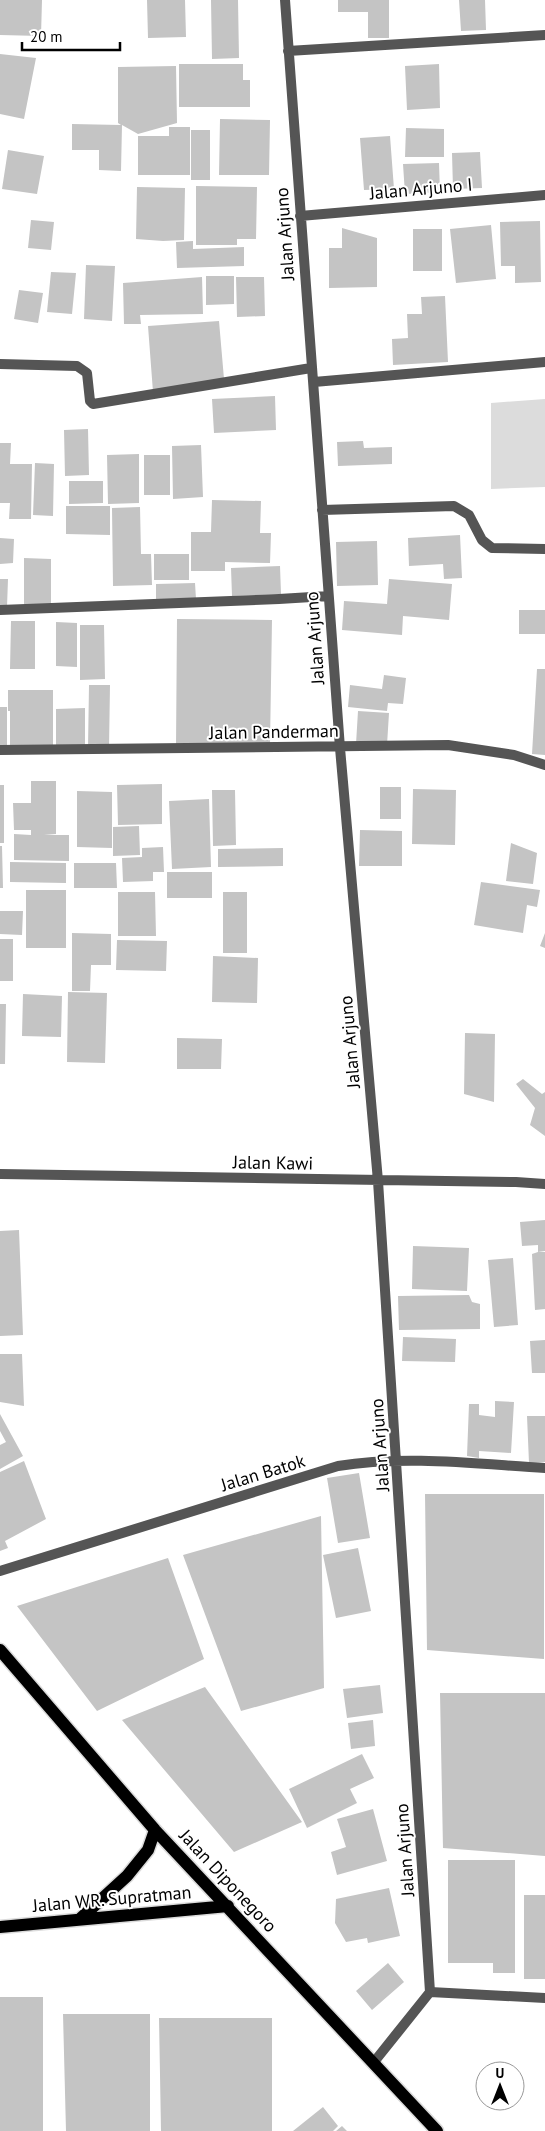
<svg xmlns="http://www.w3.org/2000/svg" width="545" height="2131" viewBox="0 0 545 2131" font-family="'PT Sans',sans-serif">
<rect width="100%" height="100%" fill="#fff"/>
<path fill="#dcdcdc" d="M545,399V487L491,489V403Z"/>
<path fill="#c4c4c4" d="M0,0H42L41,36L0,35Z
M147,0H185L186,37L148,38Z
M211,0H238L239,58L212,59Z
M338,0H389V38H368V12H338Z
M459,0H485L486,30L461,31Z
M0,54L36,58L24,119L0,114Z
M179,64H243V80H250V107H179Z
M439,64L440,108L407,110L405,66Z
M176,66L177,123L138,134L122,125L121,171L99,170V150H72V124L121,125L118,123V67Z
M220,119L270,120L269,175H219Z
M169,127H190V175H138V136H169Z
M406,128L444,129V157H405Z
M191,130H210V180H191Z
M390,136L394,189L364,190L360,138Z
M8,150L44,156L37,194L2,189Z
M480,152L482,188L453,189L452,153Z
M439,163L440,192L405,194L403,164Z
M196,186L257,187L256,239H237V245H196Z
M137,187L185,188L184,240L163,241L136,239Z
M31,220L54,222L51,250L28,248Z
M540,221L541,282L515,283V266H501L500,222Z
M491,225L496,279L456,283L450,229Z
M342,228L377,238V287L329,288V248H342Z
M413,229H442V271H413Z
M193,241V249L244,247V266L177,268L176,242Z
M86,265L115,266L112,321L84,319Z
M51,272L76,273L72,314L47,312Z
M206,276H234V304L206,305Z
M202,277L203,314L140,315L141,324H124L123,283Z
M236,277H264L265,316L237,317Z
M19,290L43,293L38,323L14,319Z
M445,296L448,362L393,365L392,339L408,338L407,314H422L421,297Z
M219,321L224,379L153,392L148,326Z
M275,396L276,430L214,433L212,399Z
M88,429L89,475L65,476L64,430Z
M363,441L364,448L392,447V464L338,466L337,442Z
M0,443H11L10,464H32L31,519H9L10,503H0Z
M201,445L203,497L173,499L172,446Z
M139,454V503L108,504L107,455Z
M144,455H170V495H144Z
M35,463L54,464L53,516L33,515Z
M69,481H103V503L69,504Z
M212,500L261,501L260,533H271L270,563L225,562V571H191V532H211Z
M66,506H110V535L66,534Z
M140,507L141,554H151L152,585L113,586L112,508Z
M460,535L462,578L444,579L443,564L409,566L408,538Z
M0,538L14,539L13,563L0,564Z
M377,541L378,585L337,586L336,542Z
M154,554H189V580H154Z
M24,558L51,559V605H24Z
M280,566L281,594L232,596L231,568Z
M0,579H8L7,607H0Z
M389,579L452,584L449,620L403,616L402,635L342,630L344,601L387,604Z
M195,583L196,599H156V584Z
M519,610H545V634H519Z
M177,619L272,620L270,744L176,747Z
M11,621H35V669H10Z
M56,622L77,623V667L56,666Z
M80,625H104L105,679L80,680Z
M537,669H545V755L532,754Z
M384,675L406,678L403,704L388,703L387,711L348,707L350,685L382,689Z
M89,685H110L109,748H88Z
M8,690H53V748L10,747V711H8Z
M0,707H7V747H0Z
M85,708V746H56V709Z
M358,711L389,713L387,745L356,744Z
M31,781H56V834L44,835H69V861L14,860V834L31,835V830H14L13,803H31Z
M162,784V824L118,825L117,785Z
M0,785H4V843H0Z
M380,787H401V819H380Z
M413,789L456,790L455,845L412,844Z
M212,790H235L236,845L213,846Z
M77,791L112,792V848L77,847Z
M209,799L211,867L172,869L169,801Z
M139,826L140,855L113,856V827Z
M360,830L402,831V866H359Z
M511,843L537,853L533,884L506,881Z
M0,846H2L3,888H0Z
M163,847L164,872H153V881L123,882L122,858L142,857V848Z
M283,848V866L218,867V849Z
M10,862L66,863V883L10,882Z
M74,863H116L117,888H74Z
M167,872H212V898H167Z
M481,882L540,890L537,907L527,905L523,933L474,925Z
M26,890H66V948H26Z
M118,892H155L156,936H118Z
M223,892H247V953H223Z
M0,911H23L22,935L0,934Z
M72,933L111,934V965H91L90,991H72Z
M545,933V948L540,946Z
M0,939H13V981H0Z
M117,940L167,941L166,971L116,970Z
M213,956L258,958L257,1003L212,1002Z
M68,992L107,993L105,1063L67,1062Z
M23,994L62,996L61,1037L22,1036Z
M0,1004H6L5,1064H0Z
M465,1033L495,1034L494,1102L464,1094Z
M177,1038L222,1039L221,1069H177Z
M523,1079L542,1094L545,1092V1136L530,1125L535,1108L516,1084Z
M545,1220V1251L538,1252V1245L522,1246L520,1222Z
M19,1230L23,1335L0,1336V1231Z
M413,1246L469,1248L467,1291L412,1289Z
M538,1252H545V1309L535,1310L532,1254Z
M513,1258L518,1325L494,1327L488,1260Z
M469,1295L472,1302L480,1304V1329L399,1330L398,1296Z
M403,1337L456,1339L455,1362L402,1361Z
M545,1340V1373H532L530,1341Z
M0,1354H22L24,1406L0,1402Z
M495,1401L514,1402L511,1453L479,1451V1458L467,1456L469,1404H479V1415L495,1417Z
M0,1414L23,1456L0,1469V1445L6,1442L0,1431Z
M527,1416H545V1462L529,1463Z
M24,1461L46,1519L5,1541L8,1548L0,1551V1472Z
M359,1473L370,1538L338,1543L327,1478Z
M425,1494H544V1659L427,1650Z
M321,1516L324,1688L241,1711L183,1555Z
M358,1548L371,1611L336,1618L323,1555Z
M168,1558L204,1659L97,1711L17,1606Z
M380,1685L383,1713L347,1718L343,1689Z
M205,1687L302,1822L234,1852L122,1720Z
M440,1693H545V1856L443,1848Z
M373,1720L375,1746L351,1749L348,1723Z
M362,1754L374,1778L350,1789L357,1803L307,1828L289,1789Z
M373,1809L387,1861L337,1875L331,1852L346,1847L337,1819Z
M448,1860H515V1973H493V1963H448Z
M389,1888L400,1936L368,1943L367,1938L346,1942L335,1923L336,1899Z
M524,1895H545V1979H524Z
M388,1963L404,1982L372,2010L356,1991Z
M0,1997H43V2131H0Z
M63,2014H150V2131H66Z
M159,2018H272V2131H161Z
M323,2107L338,2126L333,2131H293Z
M342,2126L347,2131H336Z"/>
<g fill="none" stroke-linecap="round" stroke-linejoin="round">
<g stroke="#dbdbdb" stroke-width="15">
<path id="primary" d="M0,1650L155,1830L437,2131
M81,1918L127,1876L148,1850L155,1830
M0,1927L228,1906"/>
</g>
<path stroke="#555" stroke-width="10" d="M285,0L340,748L378,1181L430,1992L374,2062
M288,51L545,35
M300,216L545,195
M0,364L77,366L87,373L90,401L93,404L311,368
M314,382L545,362
M322,510L454,506L469,515L482,540L492,548L545,549
M0,610L279,599L328,596
M0,750L448,745L514,755L545,765
M0,1174L516,1182L545,1184
M0,1571L338,1466C406,1455 477,1464 545,1468
M430,1992L545,1998"/>
<use href="#primary" stroke="#000" stroke-width="12"/>
</g>
<g text-anchor="middle" stroke-width="4" stroke-linejoin="round" paint-order="stroke">
<g font-size="18" fill="#000" stroke="#fff">
<text transform="translate(421 189) rotate(-5)" y="6">Jalan Arjuno I</text>
<text transform="translate(285 234) rotate(-94)" y="6">Jalan Arjuno</text>
<text transform="translate(315 638) rotate(-94)" y="6">Jalan Arjuno</text>
<text transform="translate(274 732) rotate(-1)" y="6">Jalan Panderman</text>
<text transform="translate(350 1042) rotate(-95)" y="6">Jalan Arjuno</text>
<text transform="translate(273 1163) rotate(1)" y="6">Jalan Kawi</text>
<text transform="translate(380 1445) rotate(-94)" y="6">Jalan Arjuno</text>
<text transform="translate(263 1473) rotate(-17)" y="6">Jalan Batok</text>
<text transform="translate(405 1850) rotate(-94)" y="6">Jalan Arjuno</text>
<text transform="translate(228 1881) rotate(47)" y="6">Jalan Diponegoro</text>
<text transform="translate(112 1899) rotate(-5)" y="6">Jalan WR. Supratman</text>
</g>
</g>
<g transform="translate(500 2086)"><circle r="24" fill="#ffffff" stroke="#999999"/>
<path d="M0-4L9 19L0 12L-9 19Z" fill="#000000"/>
<text y="-8" font-size="14" font-weight="bold" text-anchor="middle" fill="#000000">U</text>
</g>
<path d="M22 42v8h98v-8" fill="none" stroke="#000000" stroke-width="2.5"/>
<text x="30" y="42" font-size="15" fill="#000000" stroke="#ffffff" stroke-width="4" paint-order="stroke">20 m</text>
</svg>
